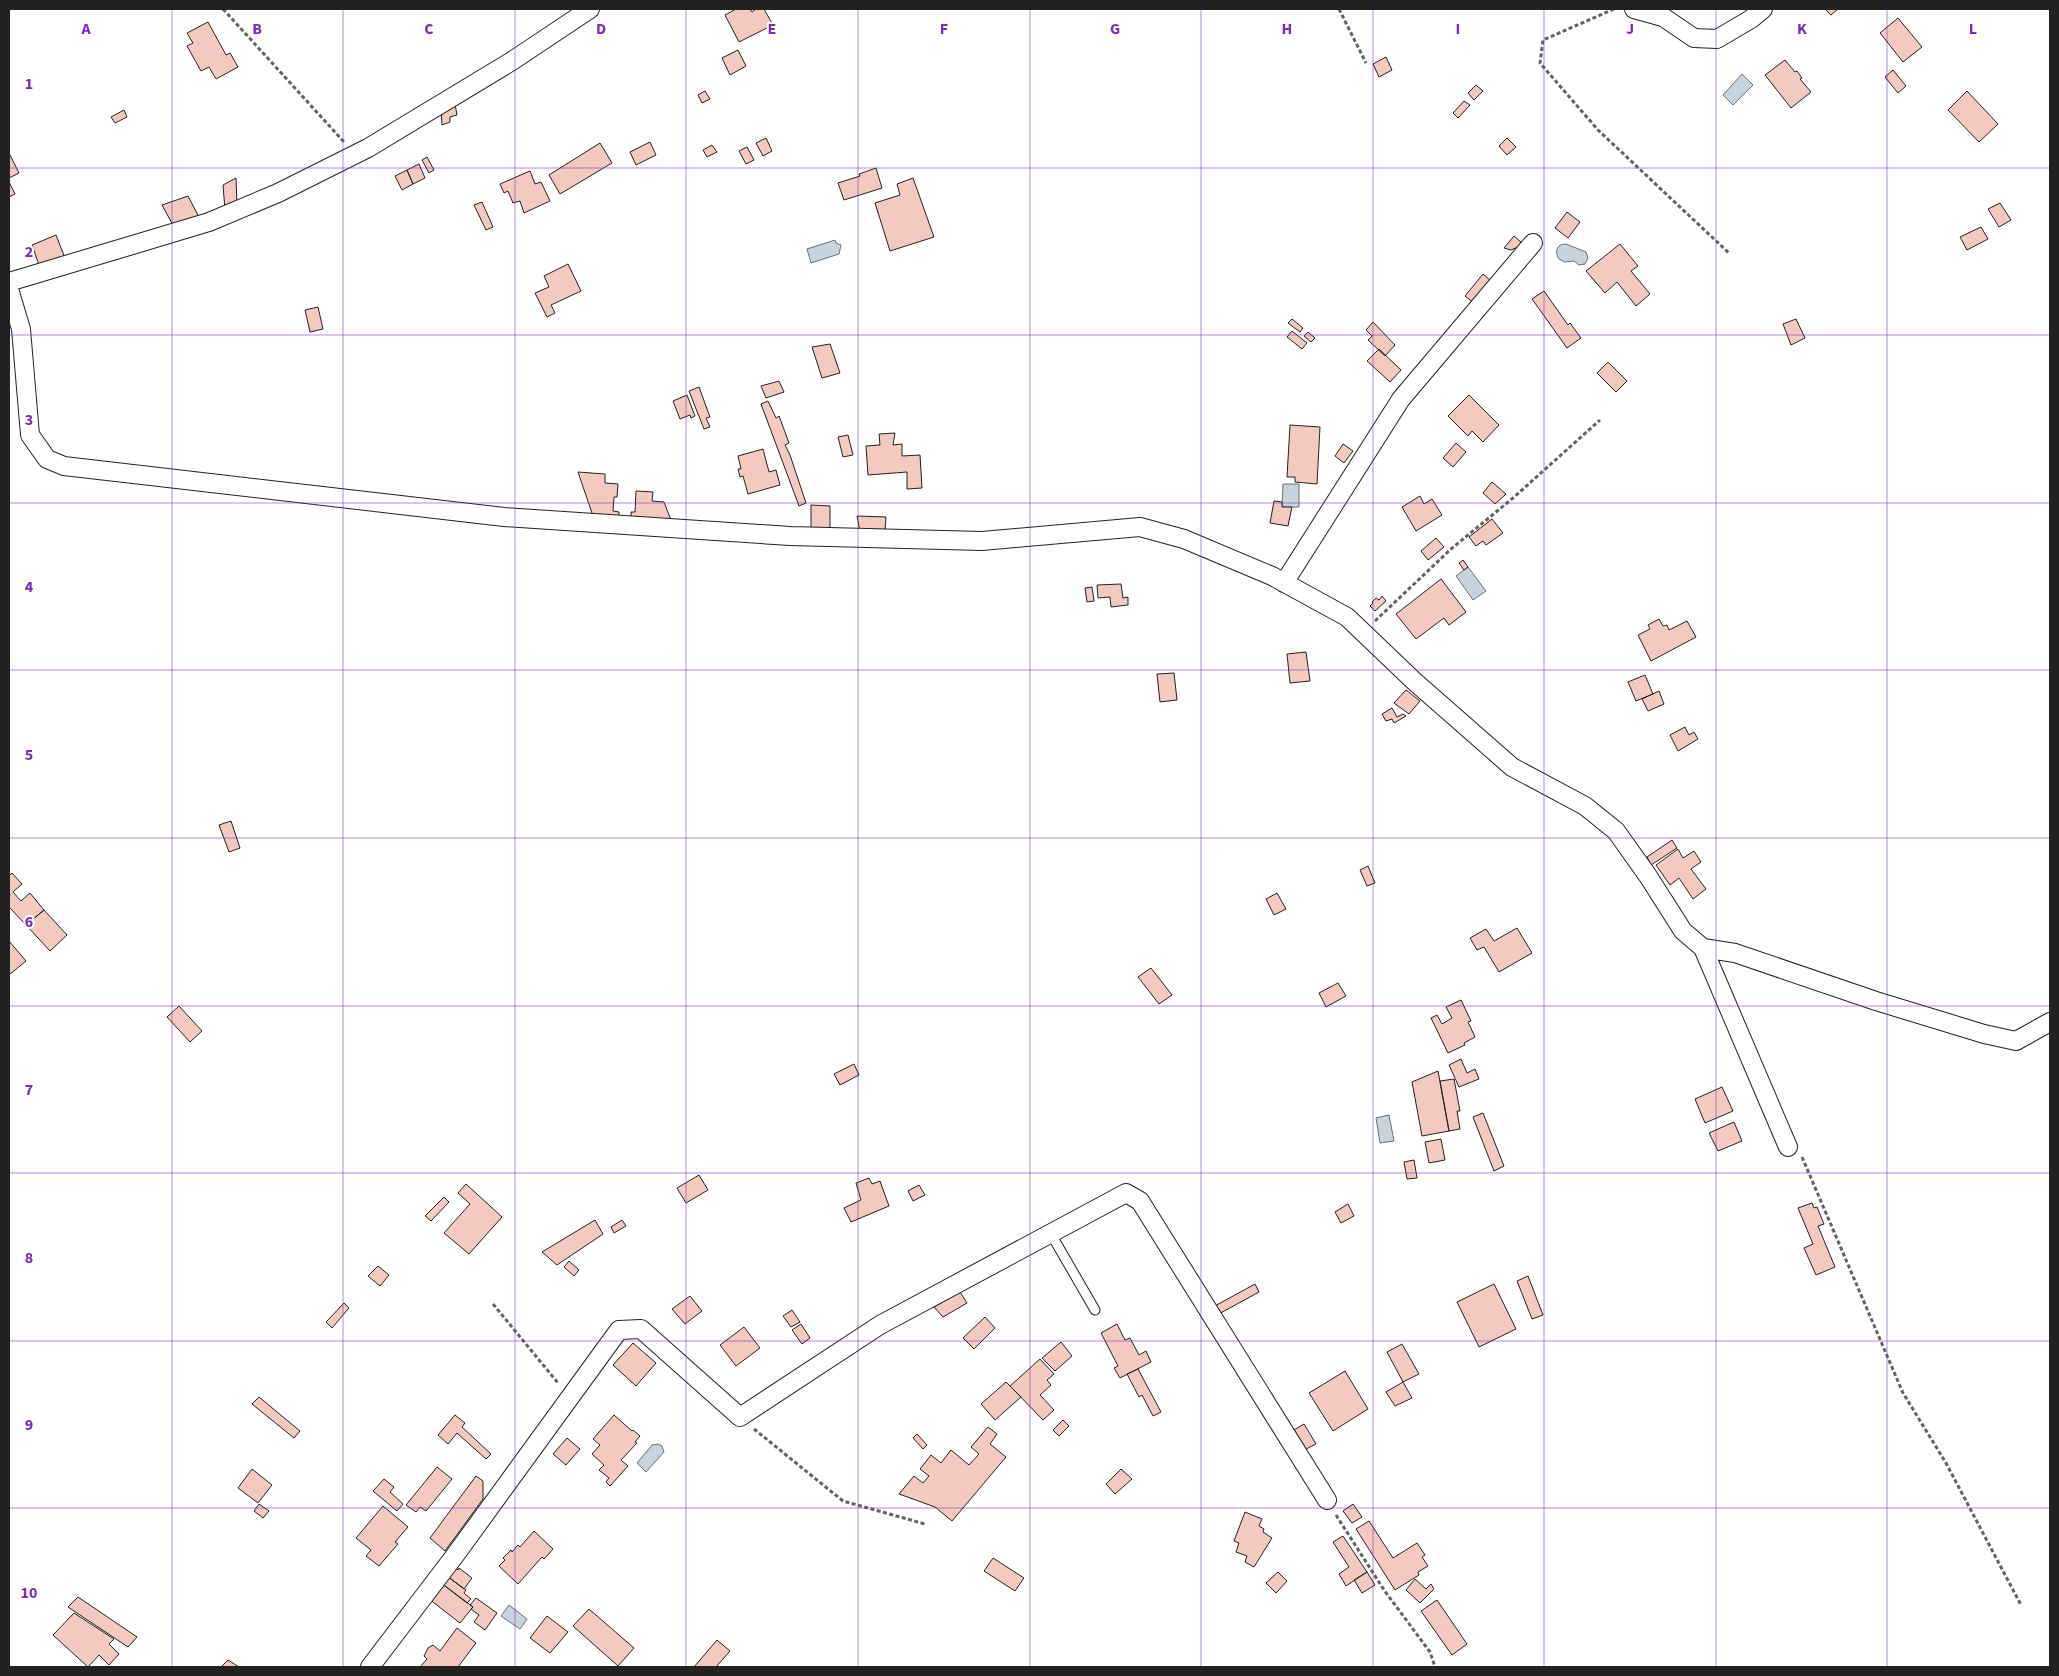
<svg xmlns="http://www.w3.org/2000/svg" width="2059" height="1676" viewBox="0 0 2059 1676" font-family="'Source Sans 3',sans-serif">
<rect width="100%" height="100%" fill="#fff"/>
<path fill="#c7d3dd" stroke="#6f6f6f" d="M1742,74L1753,85L1733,105L1723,95Z
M835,240L836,243L841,245L839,254L811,263L807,249Z
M1566,244L1586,252L1588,258L1585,264L1579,265L1574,261L1565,262L1559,259C1554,251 1557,244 1566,244Z
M1283,484H1299V507H1282Z
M1468,567L1486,591L1473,600L1456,576Z
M1389,1115L1394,1141L1380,1143L1376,1118Z
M658,1444L662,1446L664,1452L646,1472L637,1463L652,1445Z
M509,1605L527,1619L520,1629L501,1616Z"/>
<path fill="#f3c9c0" stroke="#222" d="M736,9H750L752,12L756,9H764L773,25L739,42L725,15Z
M1825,9H1838L1831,15Z
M1898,18L1922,47L1903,62L1880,33Z
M208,22L226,55L230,53L238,67L216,79L209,67L201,71L187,46L193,43L187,33Z
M738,50L746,66L730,75L722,58Z
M1386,57L1392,70L1379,77L1373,64Z
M1785,60L1795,72L1797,71L1802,78L1800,79L1811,92L1791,108L1765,75Z
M1893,70L1906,86L1898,93L1885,77Z
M1476,85L1483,91L1474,100L1468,93Z
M705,91L710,99L702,103L698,95Z
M1967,91L1998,124L1979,142L1948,110Z
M1464,101L1470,105L1458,118L1453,113Z
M455,104L457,115L450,117V122L442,125L441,106Z
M124,110L127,117L115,123L111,117Z
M766,138L772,151L763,156L756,143Z
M1507,138L1516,147L1507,155L1499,146Z
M650,142L656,155L636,165L630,152Z
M600,143L612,163L560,194L549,175Z
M712,145L717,152L707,157L703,150Z
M747,147L754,160L746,164L739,151Z
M9,153L19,173L9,178Z
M427,157L434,170L429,173L422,160Z
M419,164L425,178L413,184L407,170Z
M876,168L882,188L844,200L838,183L860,176L859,174Z
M407,170L413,184L402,190L395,176Z
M530,171L535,184L541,182L550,201L524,213L520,201L513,203L508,191L504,193L500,184Z
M236,178L237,205L225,210L223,185Z
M913,178L934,237L890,251L875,203L900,195L897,184Z
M9,182L15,194L9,197Z
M188,196L200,219L174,227L162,205Z
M482,202L493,227L486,230L474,205Z
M2000,203L2011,220L1999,227L1988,209Z
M1567,212L1580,222L1568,238L1555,228Z
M1981,227L1988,239L1967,250L1960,237Z
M56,235L65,258L39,265L32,245Z
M1514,236L1521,242L1518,247L1511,250L1504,248Z
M1620,244L1638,266L1631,271L1650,294L1636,306L1617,282L1605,293L1586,271Z
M568,264L581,291L551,305L555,313L547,317L535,293L549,287L544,276Z
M1483,274L1491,281L1474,303L1465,296Z
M1544,291L1568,325L1570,323L1581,338L1567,348L1532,299Z
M318,307L323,329L310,332L305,310Z
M1292,319L1303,328L1300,332L1288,323Z
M1796,319L1805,338L1791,345L1783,324Z
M1373,322L1395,345L1385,356L1368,340L1372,336L1366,330Z
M1292,331L1307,343L1302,349L1287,337Z
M1308,332L1315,338L1311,342L1304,336Z
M830,344L840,373L822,378L812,347Z
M1379,349L1401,370L1390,382L1367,361Z
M1608,362L1627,381L1616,392L1597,373Z
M779,381L784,392L766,398L761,386Z
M699,387L710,417L706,418L710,427L704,429L689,391Z
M687,395L695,416L691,418L690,415L680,419L673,401Z
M1469,395L1499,425L1483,442L1472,431L1468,436L1448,416Z
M768,401L776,418L779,416L789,443L785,445L790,455L806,503L799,506L761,404Z
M1290,425L1320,427L1317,484L1295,482V477H1287Z
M895,433L893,445L902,444V456L920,455L922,488L907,489V472L868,475L866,446L880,445L879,434Z
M848,435L853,455L843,457L838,437Z
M1456,443L1466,452L1453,467L1443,458Z
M1343,444L1353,451L1344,463L1335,456Z
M763,449L769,472L776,470L780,485L748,494L743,476L740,477L738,469H741L738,456Z
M578,472L605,474V483L618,484L617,497H614L613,511L619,512V518L593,516Z
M1492,482L1506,494L1495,504L1483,493Z
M636,491L653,492L652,501L664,502L671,520L631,518V512H635Z
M1420,496L1424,504L1432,499L1442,515L1416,531L1402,507Z
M1274,501L1282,502V507H1292L1288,526L1270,523Z
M811,505L830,506V534L811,533Z
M857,516L886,517L885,532H860Z
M1492,519L1503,533L1486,545L1483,541L1476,546L1469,537Z
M1436,538L1444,547L1428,560L1421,551Z
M1463,560L1468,567L1464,570L1459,563Z
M1441,579L1466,612L1449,625L1444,618L1416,639L1396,614Z
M1121,584L1123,598L1128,597V605L1111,607L1110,597L1098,598L1097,585Z
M1092,587L1094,601L1087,602L1085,588Z
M1382,596L1386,601L1375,611L1370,606L1373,603L1372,602L1376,598L1379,600Z
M1659,619L1663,626L1667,625L1669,630L1687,621L1696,637L1651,661L1638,635L1650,629L1648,625Z
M1306,652L1310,681L1290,683L1287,654Z
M1174,673L1177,700L1160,702L1157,674Z
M1645,675L1653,694L1636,701L1628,682Z
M1406,690L1420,701L1409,714L1394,703Z
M1659,691L1664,704L1648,711L1642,699Z
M1392,708L1397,717L1403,714L1406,716L1394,723L1392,719L1386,721L1382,714Z
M1685,727L1689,735L1694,732L1698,739L1678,751L1670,735Z
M231,821L240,848L229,852L219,825Z
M1672,840L1677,848L1651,865L1647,857Z
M1678,849L1683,858L1694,851L1701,862L1691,869L1706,889L1693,899L1679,878L1670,885L1656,865Z
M1368,866L1375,883L1367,886L1360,870Z
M12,873L22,884L13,892L21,901L30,893L44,910L26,925L9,907V897L10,895L9,893V876Z
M1277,893L1286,909L1274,915L1266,899Z
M44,910L67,935L50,951L26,925Z
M1517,928L1532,953L1499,972L1484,947L1477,950L1470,938L1486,929L1494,941Z
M9,941L26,961L9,975Z
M1151,968L1172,995L1159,1004L1138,977Z
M1338,983L1346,996L1326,1007L1319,993Z
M1461,1000L1471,1021L1468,1022L1475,1037L1464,1043L1465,1045L1448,1053L1431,1018L1437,1015L1442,1024L1452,1018L1446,1007Z
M179,1006L202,1031L190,1042L167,1017Z
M1461,1059L1467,1073L1475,1069L1479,1079L1459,1087L1449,1065Z
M854,1064L859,1075L840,1085L834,1074Z
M1438,1071L1449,1131L1422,1136L1412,1082Z
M1454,1079L1460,1111H1457L1460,1129L1449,1131L1440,1081Z
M1722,1087L1733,1111L1705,1123L1695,1099Z
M1483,1113L1504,1166L1494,1171L1473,1117Z
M1734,1122L1742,1141L1718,1151L1709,1133Z
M1441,1139L1445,1160L1429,1163L1425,1142Z
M1414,1160L1417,1178L1407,1179L1404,1162Z
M699,1175L708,1190L686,1203L677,1188Z
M869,1178L872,1184L880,1181L889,1206L851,1222L844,1208L861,1200L856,1183Z
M466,1184L502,1217L469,1254L444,1233L470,1204L458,1193Z
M919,1185L925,1195L913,1201L908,1191Z
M444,1197L449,1202L431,1221L425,1216Z
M1812,1203L1814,1208L1817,1207L1824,1224L1818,1226L1835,1267L1816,1275L1804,1248L1813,1244L1798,1208Z
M1348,1204L1354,1216L1341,1223L1335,1212Z
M595,1220L603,1234L557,1265L542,1252Z
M622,1220L626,1226L614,1233L611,1227Z
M569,1261L579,1270L574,1276L564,1267Z
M378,1266L389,1275L380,1286L368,1276Z
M1528,1276L1543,1315L1532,1319L1517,1281Z
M1255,1284L1259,1292L1217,1315L1213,1307Z
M1494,1284L1516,1329L1479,1347L1457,1302Z
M960,1292L967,1303L943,1317L934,1307Z
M690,1296L702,1311L685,1324L672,1309Z
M344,1303L349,1308L332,1328L326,1322Z
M792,1310L800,1322L791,1327L783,1316Z
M985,1317L995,1328L974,1349L963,1338Z
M801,1324L810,1338L802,1344L792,1330Z
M1117,1324L1125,1340L1130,1338L1139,1355L1146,1351L1151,1362L1120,1378L1114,1368L1118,1366L1101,1333Z
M744,1327L760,1348L736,1366L720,1345Z
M1061,1342L1072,1356L1055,1371L1042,1358Z
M633,1343L656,1363L636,1386L613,1365Z
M1402,1344L1419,1374L1403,1382L1387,1352Z
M1040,1359L1054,1374L1047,1380L1051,1385L1040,1395L1054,1410L1043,1420L1010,1386Z
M1138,1369L1161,1412L1153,1416L1142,1395L1139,1397L1127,1374Z
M1345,1371L1368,1409L1333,1431L1309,1393Z
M1006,1382L1021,1397L995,1420L981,1404Z
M1403,1382L1412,1398L1395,1406L1386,1392Z
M259,1397L300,1431L294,1438L252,1404Z
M455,1415L465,1423L462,1427L491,1454L486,1459L457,1433L448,1444L438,1435Z
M614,1415L632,1431L633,1430L640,1436L635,1442L637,1443L621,1460L628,1466L610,1486L606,1482L609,1478L599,1470L604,1465L592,1454L600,1445L593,1439Z
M1063,1420L1069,1426L1059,1436L1053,1430Z
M1304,1424L1316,1444L1306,1449L1294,1430Z
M988,1427L997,1434L990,1444L1006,1457L952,1521L935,1507L899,1494L914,1476L923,1483L929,1476L920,1469L931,1455L941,1463L951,1450L969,1465L979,1454L971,1447Z
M917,1434L927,1445L923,1449L913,1438Z
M567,1438L580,1449L566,1465L553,1454Z
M437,1467L452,1479L426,1511L420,1507L416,1512L406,1505Z
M252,1469L272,1485L258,1503L238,1488Z
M1121,1469L1132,1479L1115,1494L1106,1484Z
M476,1476L483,1481V1499L445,1551L430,1538Z
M384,1479L394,1487L390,1492L403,1504L397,1511L373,1491Z
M259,1504L269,1511L263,1518L254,1511Z
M1353,1504L1362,1517L1352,1523L1343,1511Z
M383,1506L408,1527L395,1542L398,1544L379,1566L366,1556L371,1550L356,1538Z
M1245,1512L1262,1519L1259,1526L1264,1529L1263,1532L1272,1538L1254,1567L1245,1562L1247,1556L1236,1552L1239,1543L1234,1541Z
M1369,1521L1393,1558L1417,1543L1425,1555L1422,1557L1428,1566L1418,1572L1419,1575L1395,1590L1356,1529Z
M534,1531L553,1549L544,1559L542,1557L518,1584L499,1566L505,1560L503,1558L511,1550L512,1552L518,1545L520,1547Z
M1343,1536L1367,1572L1346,1586L1339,1574L1349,1567L1333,1542Z
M993,1558L1024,1578L1015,1591L984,1571Z
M453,1566L458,1570L459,1568L472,1578L464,1589L447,1576Z
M1278,1572L1287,1581L1276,1593L1266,1583Z
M1367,1572L1375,1585L1362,1593L1354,1580Z
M447,1576L466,1590L464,1593L471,1599L467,1603L441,1583Z
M1415,1579L1426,1589L1431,1584L1434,1589L1420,1603L1406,1590Z
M441,1583L473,1607L460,1623L429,1599Z
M78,1597L137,1637L128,1647L68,1607Z
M476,1598L497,1613L485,1630L474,1622L479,1615L471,1609L473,1607L470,1605Z
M1437,1600L1467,1644L1452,1655L1421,1611Z
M589,1609L634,1648L618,1666L573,1626Z
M74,1613L114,1639L109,1644L119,1654L109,1665L99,1655L88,1667L53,1635Z
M547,1616L568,1632L550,1653L530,1638Z
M457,1628L476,1643L458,1667H420L427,1659L424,1656L428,1648L433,1645L440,1651Z
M717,1640L730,1651L716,1667H694Z
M228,1660L239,1667H221Z"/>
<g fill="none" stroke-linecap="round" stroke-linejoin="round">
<g stroke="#222" stroke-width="11">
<path id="service" d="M1051,1234L1095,1310"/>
</g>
<g stroke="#222" stroke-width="20">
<path id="minor" d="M1634,9L1663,17L1694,38L1717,39L1751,19L1763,9
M9,282L209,222L278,193L368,148L512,61L590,9
M9,289L21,329L30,435L47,459L64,466L504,517L790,536L982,541L1140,527L1184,539L1272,576L1347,617L1414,681L1512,767L1585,806L1616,831L1648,876L1683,931L1703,948L1735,953L1876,1001L1984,1034L2016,1041L2050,1022
M1284,583L1401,399L1533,243
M1703,948L1788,1147
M370,1667L456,1554L619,1330L641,1329L740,1417L880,1325L1126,1193L1140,1201L1327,1500"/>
</g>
<path stroke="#646464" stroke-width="3" stroke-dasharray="4 2.5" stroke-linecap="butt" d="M223,9L344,142
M1339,9L1366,63
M1614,9L1543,40L1540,63L1598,130L1730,254
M1375,621L1451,549L1513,498L1600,420
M1802,1157L1903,1393L1946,1463L2021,1605
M493,1304L558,1383
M754,1429L843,1501L925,1524
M1336,1515L1384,1590L1430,1652L1435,1667"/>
<use href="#service" stroke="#fff" stroke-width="9"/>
<use href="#minor" stroke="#fff" stroke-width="18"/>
</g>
<path fill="none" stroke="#7b2cbf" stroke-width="1" stroke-opacity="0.55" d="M172,9V1667M343,9V1667M515,9V1667M686,9V1667M858,9V1667M1030,9V1667M1201,9V1667M1373,9V1667M1544,9V1667M1716,9V1667M1887,9V1667M9,168H2050M9,335H2050M9,503H2050M9,670H2050M9,838H2050M9,1006H2050M9,1173H2050M9,1341H2050M9,1508H2050"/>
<g font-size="16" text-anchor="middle" font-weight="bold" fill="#7b2cbf" stroke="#fff" stroke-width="4" stroke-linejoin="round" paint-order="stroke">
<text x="86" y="34">A</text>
<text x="257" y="34">B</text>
<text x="429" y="34">C</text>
<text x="601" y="34">D</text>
<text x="772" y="34">E</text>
<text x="944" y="34">F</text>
<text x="1115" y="34">G</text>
<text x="1287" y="34">H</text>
<text x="1458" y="34">I</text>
<text x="1630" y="34">J</text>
<text x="1802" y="34">K</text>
<text x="1973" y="34">L</text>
<text x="29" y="89">1</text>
<text x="29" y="257">2</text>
<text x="29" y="425">3</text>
<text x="29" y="592">4</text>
<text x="29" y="760">5</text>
<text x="29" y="927">6</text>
<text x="29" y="1095">7</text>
<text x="29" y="1263">8</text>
<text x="29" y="1430">9</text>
<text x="29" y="1598">10</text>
</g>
<rect width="2059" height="1676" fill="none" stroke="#222222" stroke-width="20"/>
</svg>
